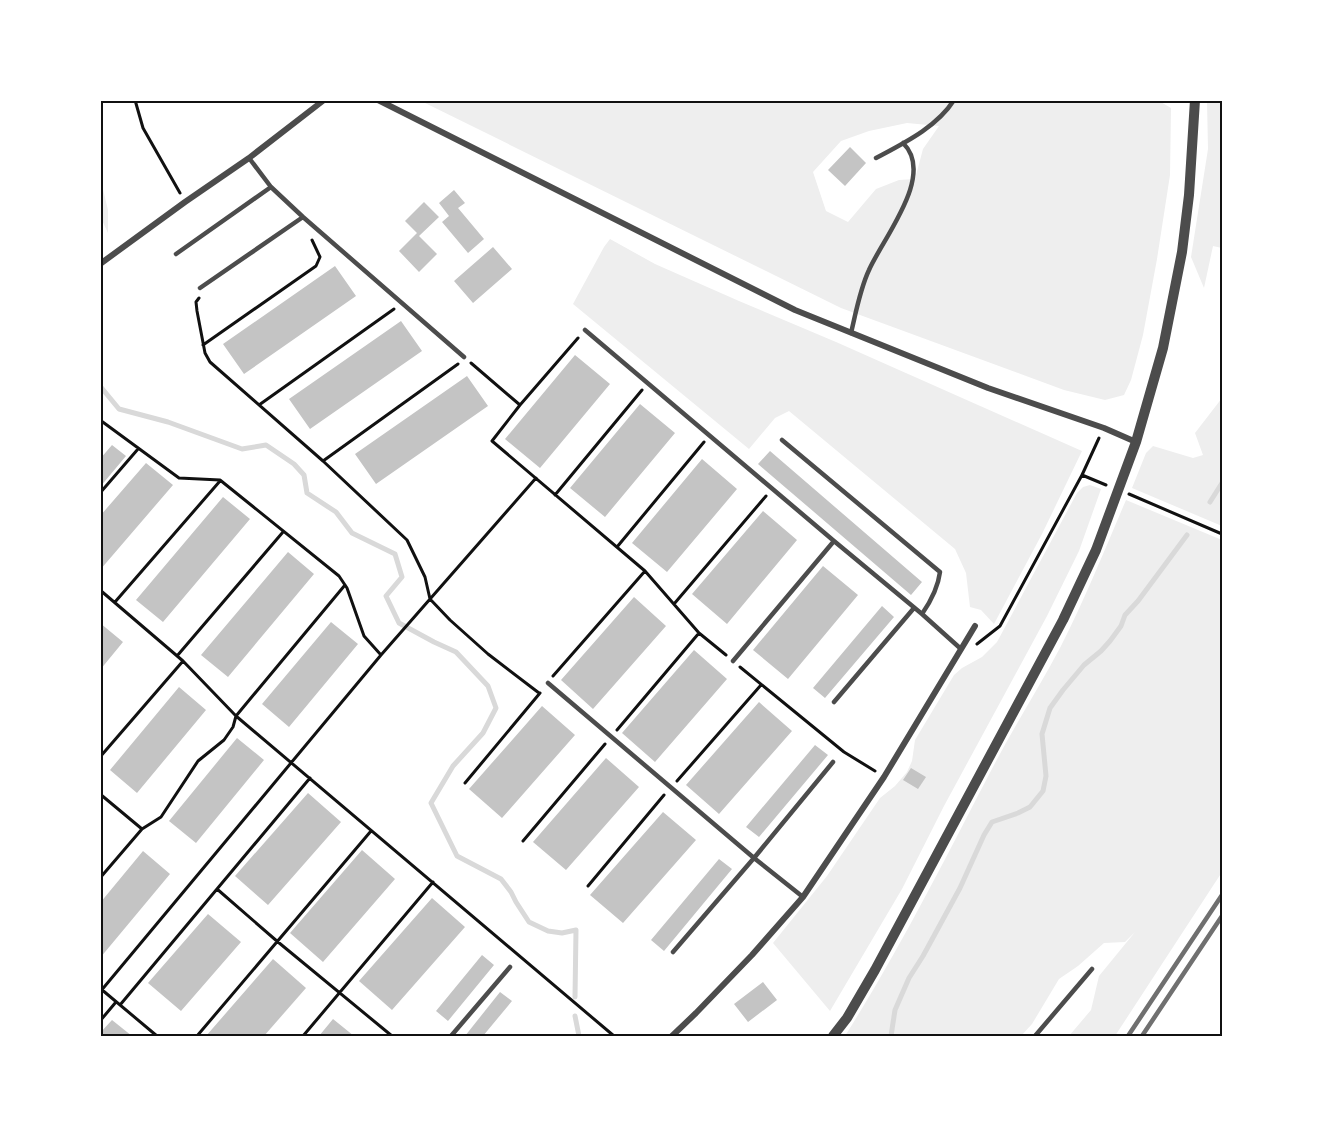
<svg xmlns="http://www.w3.org/2000/svg" width="1323" height="1137" viewBox="0 0 1323 1137" font-family="Poppins,sans-serif">
<rect width="100%" height="100%" fill="#fff"/>
<path fill="#eee" fill-rule="evenodd" d="M421,101H1159L1171,108L1170,175L1157,259L1143,335L1131,380L1124,395L1105,400L1064,390L841,308ZM907,123L939,126L923,149L915,179L899,180L876,189L848,222L826,211L813,172L841,141L869,131Z
M1207,101H1222V248L1213,246L1204,288L1191,257L1208,149Z
M101,181L108,210V233L101,218Z
M610,239L655,264L739,301L836,342L1082,451L1042,534L994,624L981,610L970,607L966,573L955,549L789,411L775,418L749,449L573,304L604,247Z
M1222,398V526L1132,488L1146,453L1153,446L1193,458L1203,455L1195,433Z
M1090,485L1101,489L1079,551L1047,616L944,806L902,889L830,1011L773,943L827,876L880,798L895,786L907,772L912,761L915,740L954,675L962,668L982,657L997,642L1077,493L1083,487Z
M1126,500L1222,540V872L1115,1036H1069L1091,1010L1099,976L1135,932L1125,942L1104,943L1078,966L1059,979L1032,1024L1021,1036H845C900,949 946,857 994,765C1015,725 1040,686 1061,646C1085,599 1105,549 1126,500Z"/>
<g fill="none" stroke-linecap="round" stroke-linejoin="round">
<path stroke="#d9d9d9" stroke-width="5" d="M100,386L119,409L168,422L242,449L266,445L294,464L304,475L307,493L336,512L352,533L395,554L402,577L386,596L399,623L434,642L456,652L488,686L496,708L483,733L453,766L431,803L457,856L501,879L511,892L516,902L529,922L548,931L562,933L576,930L575,997
M1210,502L1222,483
M575,1016L579,1036
M891,1036L895,1010L909,978L923,956L960,888L984,835L992,822L1018,813L1030,807L1043,791L1046,776L1042,734L1050,708L1063,690L1084,665L1101,651L1110,641L1121,626L1125,615L1138,601L1187,535"/>
</g>
<path fill="#c4c4c4" d="M850,147L866,163L845,186L828,170Z
M454,190L465,203L458,208L484,239L468,253L442,222L449,216L439,203Z
M424,202L439,217L419,236L437,254L419,272L399,251L417,233L405,221Z
M493,247L512,269L473,303L454,281Z
M335,266L356,296L244,374L223,344Z
M401,321L422,351L310,429L289,399Z
M575,355L610,384L540,468L505,439Z
M467,376L488,406L376,484L355,454Z
M640,404L675,433L605,517L570,488Z
M112,445L126,456L100,487V459Z
M770,451L922,582L911,595L758,464Z
M702,459L737,489L667,572L632,543Z
M146,463L173,485L100,570V516Z
M223,497L250,519L163,622L136,600Z
M763,511L797,540L727,624L692,594Z
M288,552L314,574L228,677L201,655Z
M823,566L858,595L788,679L753,650Z
M634,597L666,626L593,709L561,680Z
M882,606L894,617L825,698L813,688Z
M331,622L358,644L289,727L262,704Z
M100,623L123,642L100,670Z
M694,650L727,679L655,762L622,733Z
M179,687L206,710L137,793L110,770Z
M759,702L792,731L719,814L686,785Z
M542,706L575,735L502,818L469,789Z
M237,738L264,760L196,843L169,821Z
M815,745L828,755L759,837L746,827Z
M606,758L639,787L566,870L533,842Z
M911,768L926,777L918,789L903,780Z
M308,793L341,822L268,905L235,876Z
M663,812L696,840L623,923L590,895Z
M362,850L395,879L323,962L290,933Z
M143,851L170,874L100,958V903Z
M719,859L732,869L664,951L651,940Z
M432,898L465,927L392,1010L359,981Z
M208,914L241,942L181,1011L148,983Z
M482,955L494,965L448,1021L436,1011Z
M273,959L306,988L264,1036H206Z
M763,982L777,1000L748,1022L734,1004Z
M500,992L512,1001L483,1036H465Z
M333,1019L354,1036H319Z
M112,1020L132,1036H100V1033Z"/>
<g fill="none" stroke-linecap="round" stroke-linejoin="round">
<path stroke="#111" stroke-width="3" d="M135,100L143,128L180,193
M199,298L196,302L197,311L205,353L210,362L323,461L407,540L425,577L430,599L450,620L488,654L539,693
M578,338L520,405L492,441L645,571L699,633L726,655
M203,345L316,266L320,257L312,240
M471,363L520,405
M259,405L394,309
M100,420L179,478L220,480L339,576L347,588L364,636L381,655
M323,461L458,364
M1082,475L1099,438
M100,493L138,449
M1129,494L1222,534
M555,495L642,390
M617,547L704,442
M100,590L183,661L236,716L614,1036
M115,602L220,481
M674,604L766,496
M977,644L1000,626L1082,475L1106,485
M177,656L283,532
M740,667L844,752L875,771
M553,676L645,571
M617,730L699,633
M100,757L183,661
M677,781L761,685
M465,783L540,693
M100,794L142,829
M523,841L605,744
M100,878L142,829L161,817L198,761L224,740L233,727L236,716L345,585
M588,886L664,795
M217,889L310,778
M101,989L157,1036
M100,992L381,655L536,478
M120,1005L217,889L278,942L392,1036
M100,1021L116,1002
M197,1036L371,831
M303,1036L433,882"/>
<path stroke="#4c4c4c" stroke-width="4.5" d="M249,158L271,187L303,217L464,357
M876,158C904,143 937,127 954,100
M176,254L271,187
M200,288L303,217
M585,330L834,541L922,614L961,649
M851,333C856,312 860,289 869,270C883,238 936,175 903,143
M782,440L940,572C938,588 931,601 922,614
M733,661L834,541
M548,683L754,858L803,897
M834,702L914,608
M673,952L754,858L833,762
M451,1036L510,967
M1035,1036L1092,969"/>
<path stroke="#4c4c4c" stroke-width="6" d="M378,100L795,310L988,388L1104,428L1136,442
M100,264L185,202L249,158L324,100
M672,1036L696,1013L752,955L803,897L884,777L975,626"/>
<path stroke="#4c4c4c" stroke-width="10" d="M833,1036L847,1018L875,970L1063,620L1096,550L1136,442L1163,348L1182,252L1189,195L1195,100"/>
<path stroke="#707070" stroke-width="4.5" d="M1128,1036L1222,895
M1142,1036L1222,916"/>
</g>
<rect width="1323" height="1137" fill="none" stroke="#ffffff" stroke-width="204"/>
<rect x="102" y="102" width="1119" height="933" fill="none" stroke="#111" stroke-width="2"/>
</svg>
